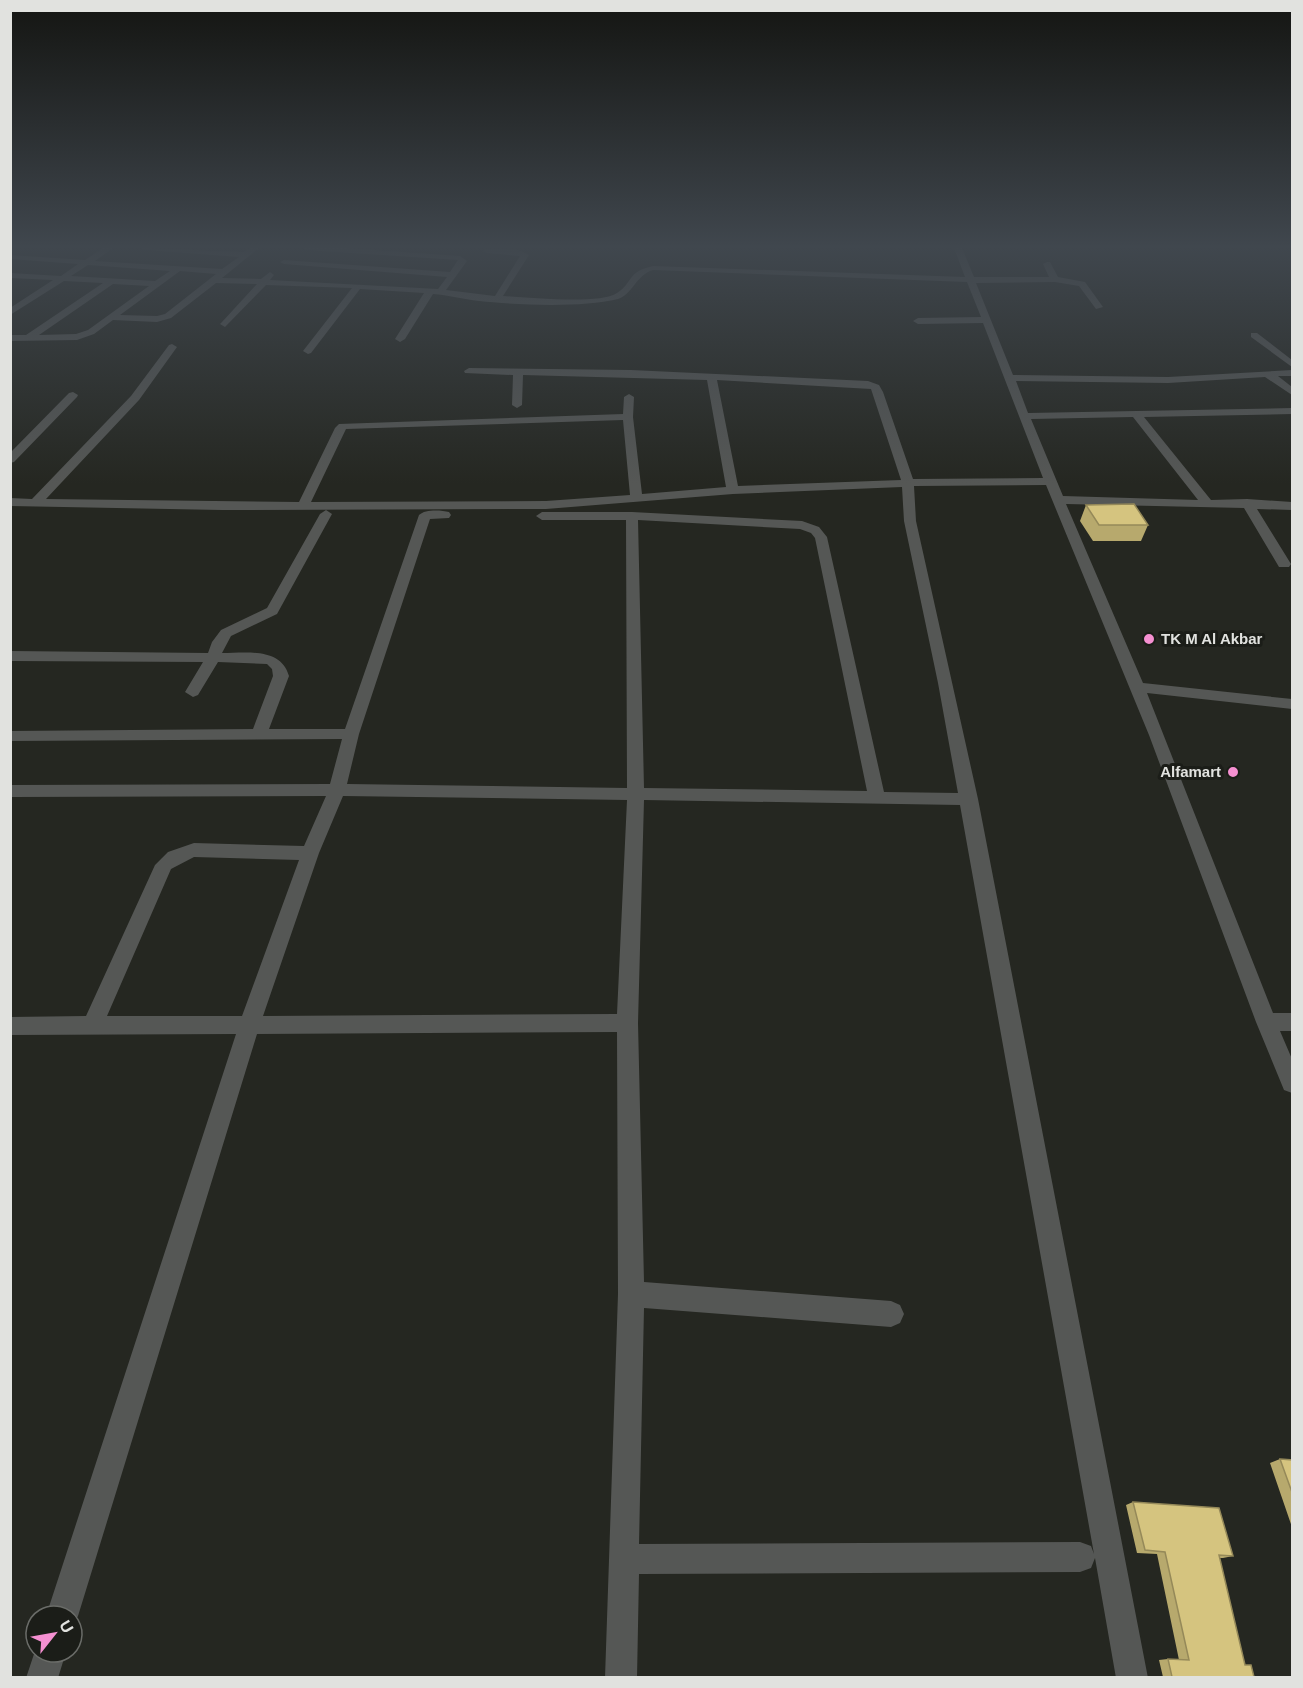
<svg xmlns="http://www.w3.org/2000/svg" width="1303" height="1688" viewBox="0 0 1303 1688" font-family="Helvetica,sans-serif">
<rect width="100%" height="100%" fill="#252721"/>
<g fill="none" stroke-linecap="round" stroke-linejoin="round">
<path fill="#555755" fill-rule="evenodd" d="M103,248H113L95,261L222,269L239,257L146,250L142,248L244,252L250,248H259L222,278L261,279L270,272L274,275L270,280L438,289L447,277L284,264L280,262L284,260L450,272L458,260L306,250L302,248H345L460,256L467,261L446,290L495,296L520,256L487,253L483,251L487,249L519,250L529,255L503,296C527,297 599,305 617,293C634,282 626,272 653,266L965,277L954,248H962L974,277H1049L1043,264L1047,262H1050L1058,277L1085,282L1103,307L1096,309L1079,286L1055,282L976,283L1013,375L1168,377L1292,370V376H1278L1292,387V395L1265,377L1168,383L1016,381L1028,413L1292,408V414L1144,417L1211,500L1247,499L1292,502V510L1257,509L1291,564L1289,567H1279L1244,508L1066,504L1143,683L1292,699V709L1147,693L1273,1013H1292V1031H1280L1292,1059V1093L1284,1090L1256,1022L1149,735L1046,485L914,486L916,521L978,799L1148,1678H1116L1095,1558L1091,1568L1080,1572L639,1574L637,1678H605L618,1294L617,1032L257,1034L78,1616L72,1627V1616H46L236,1034L10,1035V1017L86,1016L155,865L168,852L194,843L304,846L326,796L10,797V785L330,784L342,739L10,741V731L253,729L273,676L272,669L267,664L218,662L198,695L193,697L185,692L203,662L10,661V651L208,653L212,642L221,630L267,608L320,514L326,510L332,514L277,614L231,636L222,653C246,653 281,647 289,676L269,729H345L419,515C425,509 441,510 449,512L451,515L449,518L430,519L359,734L347,784L627,788L626,520H542L536,516L542,512H632L802,521L819,527L827,537L884,792L958,793L938,683L904,521L902,487L733,494L546,509L222,510L10,506V498L32,499L131,396L169,345L172,344L177,347L139,400L46,499L299,502L335,428L339,424L623,414L624,397L629,394L634,397L633,417L642,494L726,487L707,380L523,375L522,405L517,408L512,405L513,375L465,373L464,371L469,368L631,370L868,381L879,385L883,392L913,479L1043,478L983,323L918,324L913,321L918,318L981,317L967,282L653,270C636,275 632,295 618,299C581,308 517,305 479,301C463,299 448,295 433,294L405,339L400,342L395,339L424,293L360,289L311,353L308,354L303,351L352,288L266,285L225,327L220,324L222,322L257,284L216,283L171,318L157,322L113,320L94,334L77,340L10,341V335H26L103,283L64,281L10,315V308L53,280L10,278V273L61,276L78,264L10,259V255L85,260ZM88,265L170,271L155,281L71,276ZM180,271L216,274L165,314L157,316L120,315ZM113,284L149,286L88,330L76,334L39,335ZM717,380L871,389L901,480L738,486ZM1133,417L1198,500L1063,496L1031,419ZM623,420L630,495L546,501L311,502L346,429ZM638,520L800,529L811,533L815,538L867,791L644,788ZM343,796L627,800L617,1014L263,1016L319,853ZM644,800L960,805L1094,1554L1091,1546L1080,1542L639,1544L644,1308L891,1327L900,1323L904,1314L900,1305L891,1301L644,1282L638,1023ZM194,857L299,860L242,1016H107L171,869Z
M1251,333H1257L1292,360V367L1251,337Z
M73,392L78,395L77,397L14,462L10,463V453L69,393Z
M36,1648V1652H66L58,1678H26Z"/>
</g>
<path fill="#b7a96d" d="M1086,505L1148,525L1141,541H1093L1080,521Z
M1280,1459L1293,1460V1530L1270,1463Z
M1133,1502L1233,1556L1223,1558H1219L1245,1665L1254,1677H1163L1159,1660L1168,1659L1179,1660L1157,1554L1137,1553L1126,1505Z"/>
<path fill="#d5c47f" stroke="#958959" stroke-width="1.5" d="M1134,504L1148,525H1099L1086,505Z
M1280,1459L1293,1460V1495Z
M1133,1502L1219,1508L1233,1556L1219,1555L1245,1665H1251L1254,1677H1172L1168,1659L1189,1660L1165,1552L1145,1550Z"/>
<linearGradient id="sky" x2="0" y2="1"><stop stop-color="#141512"/><stop offset="0.51" stop-color="#40474e"/><stop offset="1" stop-color="#40474e" stop-opacity="0"/></linearGradient>
<rect width="1303" height="484" fill="url(#sky)"/>
<g fill="#f590d1" stroke="#1b1d18" stroke-width="2">
<circle cx="1149" cy="639" r="6"/>
<circle cx="1233" cy="772" r="6"/>
</g>
<g text-anchor="middle" stroke-width="6" stroke-linejoin="round" paint-order="stroke">
<g font-size="15" font-weight="bold" fill="#e1e2df" stroke="#1b1d18" text-anchor="start">
<text x="1161" y="644">TK M Al Akbar</text>
<text x="1221" y="777" text-anchor="end">Alfamart</text>
</g>
</g>
<rect width="1303" height="1688" fill="none" stroke="#e1e2df" stroke-width="24"/>
<g transform="translate(54 1634) rotate(59)"><circle r="28" fill="#1b1d18" stroke="#6a6c68" stroke-width="1.5"/>
<path d="M0-4.5L10 22L0 15L-10 22Z" fill="#f590d1"/>
<text y="-9" font-size="16" font-weight="bold" text-anchor="middle" fill="#e1e2df">U</text>
</g>
</svg>
